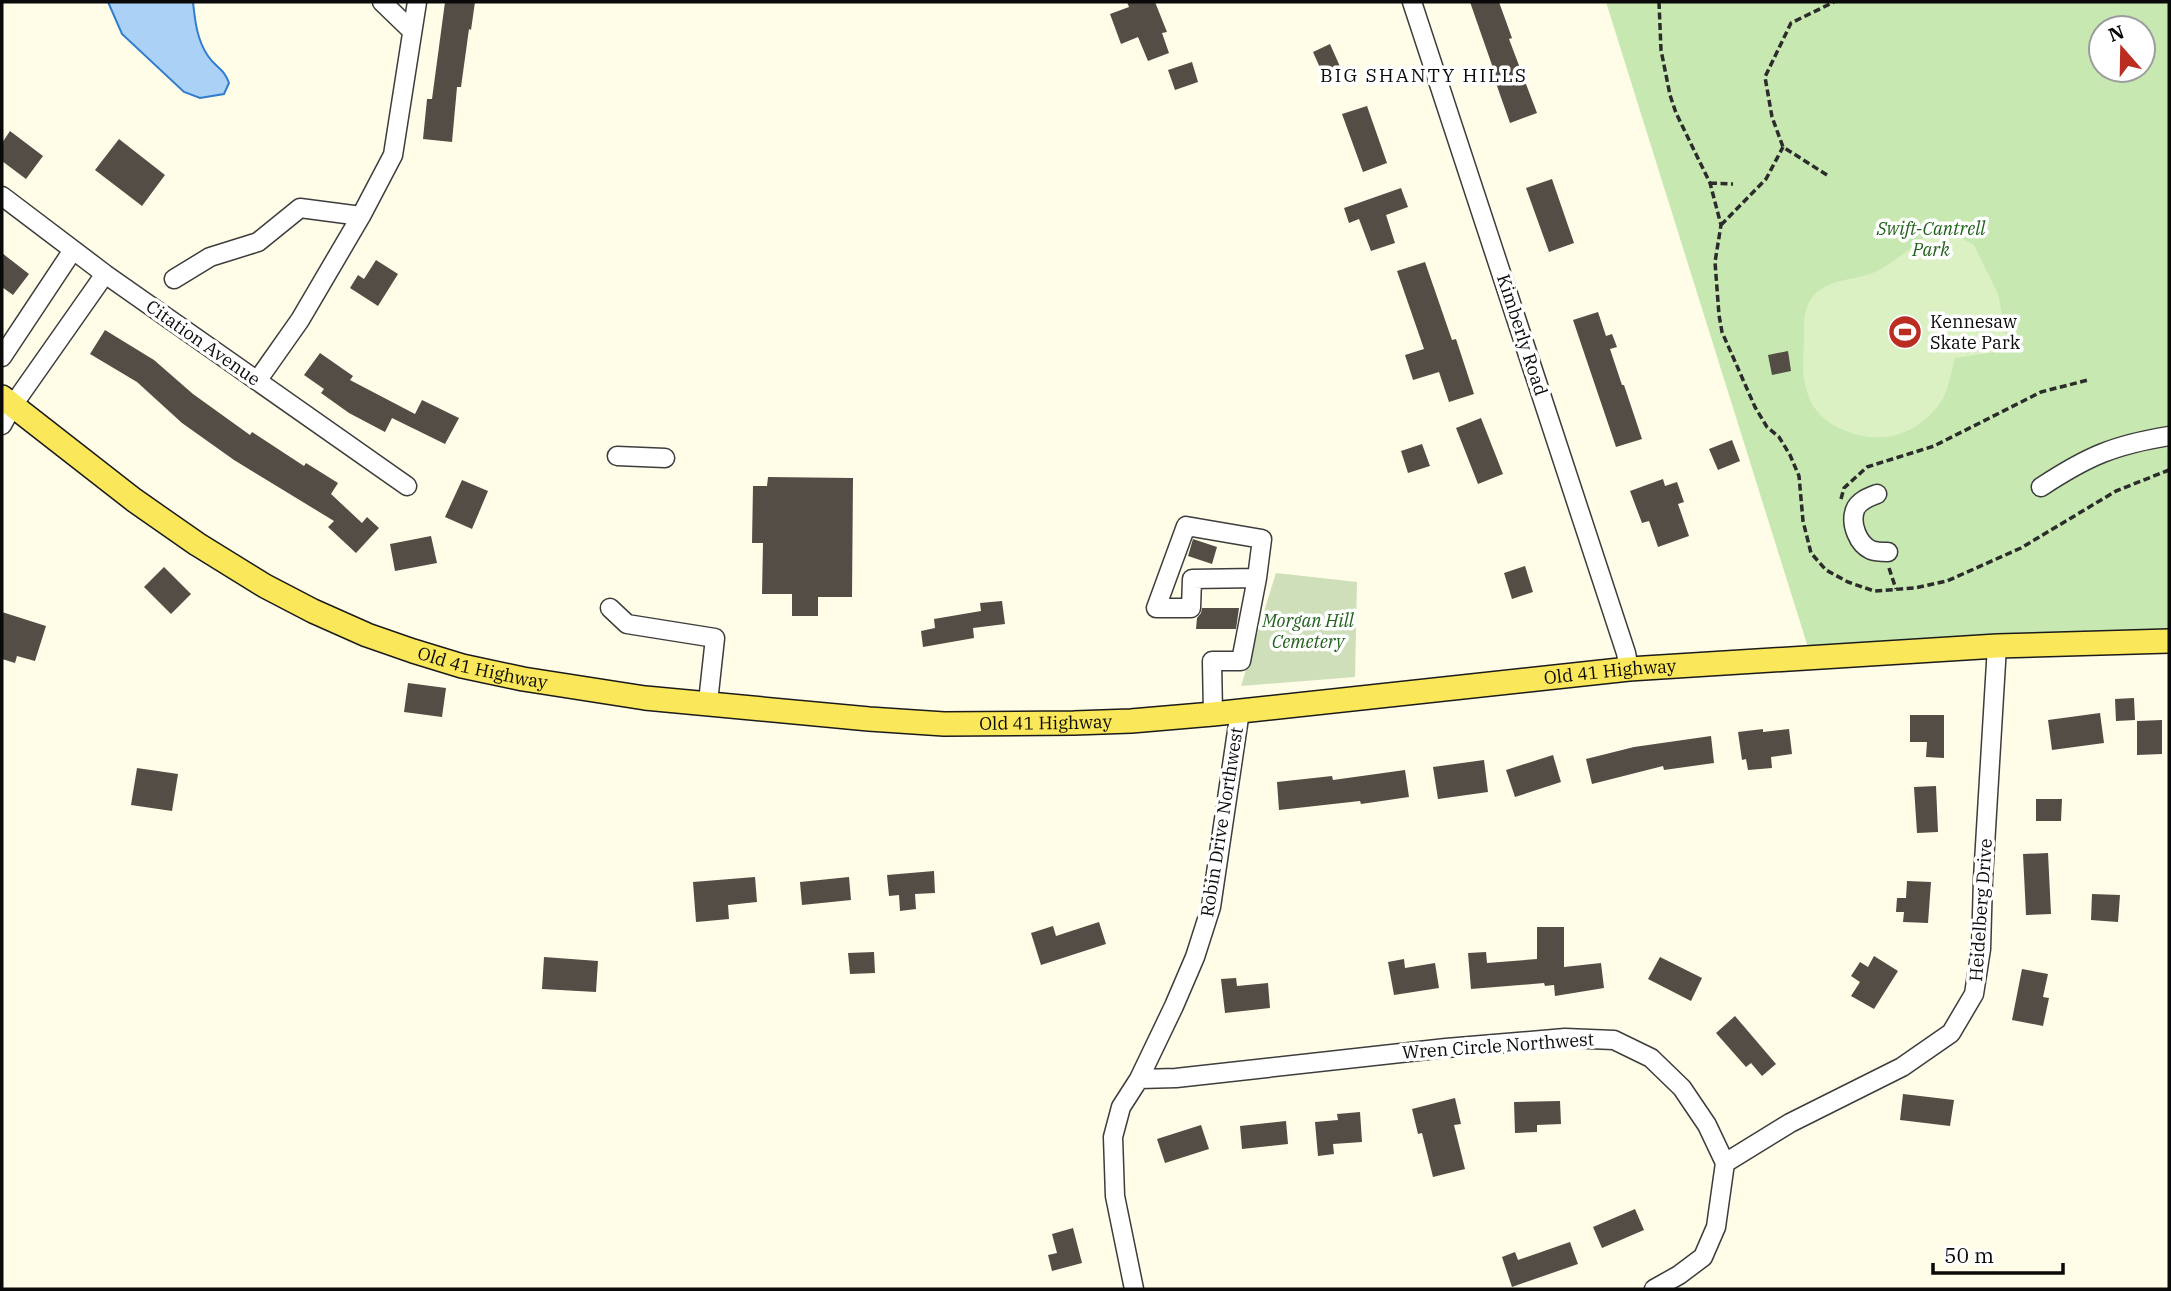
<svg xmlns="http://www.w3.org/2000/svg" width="2171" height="1291" viewBox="0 0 2171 1291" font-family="'IBM Plex Serif',serif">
<rect width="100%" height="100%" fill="#fffde7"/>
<path fill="#c7e9b1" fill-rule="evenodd" d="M1606,2H2169V638L1811,657ZM2101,28H2143V70H2101Z"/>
<path fill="#cedfba" d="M1276,573L1357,582L1355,677L1241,686Z"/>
<path fill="#dbf0c3" d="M1939,226L1974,245L1998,294L2009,350L1955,358C1951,372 1949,391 1940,403C1915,438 1875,447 1837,427C1827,422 1816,412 1811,402C1801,381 1803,362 1804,339C1804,324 1803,306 1815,294C1833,277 1858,281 1879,270C1898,260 1921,239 1939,226Z"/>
<path fill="#abd1f7" stroke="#317ccf" stroke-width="2" d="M108,2H193C195,21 197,40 208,56C216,68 223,67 229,83L224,94L200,98L184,92L122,34Z"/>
<path fill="#534d46" d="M445,2H475L471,30L469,29L461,87H457L452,142L423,139L427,99H432Z
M1127,2H1155L1167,32L1162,33L1169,53L1148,61L1138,37L1121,44L1110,14L1129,7Z
M1470,2H1499L1512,38L1509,39L1537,113L1510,123L1491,69L1493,68Z
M1330,44L1342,71L1325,79L1313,52Z
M1192,62L1198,82L1175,90L1168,70Z
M1367,106L1387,163L1363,172L1342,114Z
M10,131L43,156L26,179L2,161V143Z
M119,139L165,175L142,206L95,170Z
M1552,179L1574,243L1549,252L1526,188Z
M1401,188L1408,207L1386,215L1395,243L1371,251L1359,219L1349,223L1344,208Z
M2,253L29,274L13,295L2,287Z
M376,260L398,274L378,306L350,288L358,275L364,279Z
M1425,262L1452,340L1456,339L1474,394L1449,402L1439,372L1413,380L1405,355L1424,349L1397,271Z
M1598,312L1606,336L1612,334L1617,347L1610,349L1622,385H1624L1642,439L1616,447L1573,320Z
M105,330L154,360L193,394L250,435L252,432L304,466L306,463L338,483L331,494L362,523L367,517L379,528L356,553L328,527L334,521L234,460L182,423L137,382L90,354Z
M1788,351L1791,371L1772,375L1768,355Z
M320,353L353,376L350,380L415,414L422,400L459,418L445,444L392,418L385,432L349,413L321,393L324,389L304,375Z
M1481,418L1503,474L1478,484L1456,428Z
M1732,440L1740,461L1718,470L1709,449Z
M1422,444L1430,466L1408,473L1401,451Z
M768,477L853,478L852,597H818V616H792V594H762L763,543H752L753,486H767Z
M1663,479L1665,486L1677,482L1684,502L1678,504L1689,536L1658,547L1649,521L1642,523L1630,491Z
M462,480L488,491L472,529L445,517Z
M431,536L437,563L395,571L390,544Z
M1193,539L1217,547L1212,564L1188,556Z
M1525,566L1533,592L1512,599L1504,573Z
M164,567L191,594L171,614L144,587Z
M1002,601L1005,624L973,628L974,638L923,647L921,631L935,628L934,619L981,611L980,603Z
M1202,608H1239L1236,629H1196L1197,618L1201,613Z
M2,612L46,626L35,661L17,656L15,663L2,659Z
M408,683L446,688L442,717L404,712Z
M2134,698L2135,720L2116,721L2115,699Z
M2100,713L2104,743L2052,750L2048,720Z
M1910,715H1944V758L1926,757L1927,742H1910Z
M2162,720V754L2137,755V721Z
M1763,729V732L1789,729L1792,754L1771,757L1772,768L1748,770L1746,759L1742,760L1738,732Z
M1711,736L1714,763L1664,770L1663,766L1592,784L1586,759L1634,747Z
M1553,755L1561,782L1515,797L1506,770Z
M1484,760L1488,792L1438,799L1433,767Z
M137,768L178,774L172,811L131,805Z
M1405,770L1409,797L1361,804L1360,801L1279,810L1277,782L1332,776L1333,780Z
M1936,786L1938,832L1917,833L1914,787Z
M2036,799H2062L2061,821H2036Z
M2048,853L2051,914L2026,915L2023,854Z
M934,871L935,893L915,894L916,909L900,911L899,895L889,896L887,875Z
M755,877L757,902L728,905L729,919L696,922L693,882Z
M849,877L851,900L802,905L800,882Z
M1907,881L1931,882L1928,923L1903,922L1904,912H1896L1897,898H1906Z
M2092,894L2120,895L2118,922L2091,920Z
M1099,922L1106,944L1041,965L1031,933L1053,926L1056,936Z
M1537,927H1564V967L1601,963L1604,988L1555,996L1554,985L1545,986L1544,983L1471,989L1468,953L1486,952L1487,963L1537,959Z
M874,952L875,973L850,974L848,953Z
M1874,956L1898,971L1874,1009L1851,996L1860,982L1851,976L1860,962L1868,967Z
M544,957L598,961L596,992L542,989Z
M1660,957L1702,978L1691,1001L1648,979Z
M1404,959L1405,968L1435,963L1439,988L1394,995L1388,962Z
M2022,969L2048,974L2043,997L2049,998L2043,1026L2012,1020Z
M1236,978L1237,986L1268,983L1270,1008L1225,1013L1221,979Z
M1735,1016L1776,1064L1762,1076L1751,1063L1746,1067L1716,1033Z
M1903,1094L1954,1100L1950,1126L1900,1120Z
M1455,1098L1461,1124L1454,1125L1465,1169L1433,1177L1422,1133L1418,1134L1412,1109Z
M1560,1101L1561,1124L1537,1125V1132L1515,1133L1514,1102Z
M1360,1112L1362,1142L1333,1144L1334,1154L1318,1156L1315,1122L1338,1120L1337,1114Z
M1286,1121L1288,1144L1242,1149L1240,1126Z
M1201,1125L1209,1149L1165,1163L1157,1139Z
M1635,1209L1644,1230L1602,1248L1593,1227Z
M1073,1228L1082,1263L1052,1271L1048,1255L1057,1253L1052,1234Z
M1570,1242L1578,1264L1512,1287L1502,1257L1515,1252L1518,1260Z"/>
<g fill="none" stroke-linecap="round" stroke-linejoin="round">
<g stroke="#3d3d3d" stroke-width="21">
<path id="minor" d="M382,2L411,30
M1412,2L1626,653L1629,669
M2,196L105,274L407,486
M174,279L210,257L258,242L300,208L361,216
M2,357L73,250
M257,381L300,320L361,216L393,155L417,2
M2,425L13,405L105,274
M617,456L665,458
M2041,487C2088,456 2114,445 2169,436
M1877,494C1869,497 1858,501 1855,510C1850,524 1858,544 1871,550C1876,552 1882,552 1888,552
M610,608L627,624L715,638L708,702
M1213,714L1212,661H1241L1257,578L1192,579L1191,608H1156L1186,526L1262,539L1257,578
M1139,1079L1176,1078L1446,1048L1565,1038L1614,1040L1651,1058L1682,1088L1707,1125L1725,1163L1716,1227L1703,1257L1679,1275L1654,1289
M1725,1163L1790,1123L1902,1067L1951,1033L1974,994L1981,949L1983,879L1997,646
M1134,1289L1115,1196L1113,1137L1121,1107L1139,1079L1174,1006L1195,957L1211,907L1240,711"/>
</g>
<g stroke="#1b1b1b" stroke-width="26">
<g id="major">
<path id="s1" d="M2,397L134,500L197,544L265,586L313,611L367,635L413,651L462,666L523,679L645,698L869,719L944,724L1074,723L1131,721L1213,714L1629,669L1997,646L2169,641"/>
</g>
</g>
<path stroke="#2c2c2c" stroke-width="3.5" stroke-dasharray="7 3.5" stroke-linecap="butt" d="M1659,2L1661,50L1670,95L1676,113L1710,183L1721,225L1715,262L1719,315L1722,332L1755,407L1767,427L1779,437L1790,455L1799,476L1803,521L1811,553L1826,570L1848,582L1874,591L1915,588L1947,581L2021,548L2116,491L2169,470
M1827,175L1783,147L1772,117L1765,77L1791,23L1834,2
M1710,183L1733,184
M1721,225L1766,179L1783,147
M1841,499L1844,488L1867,467L1934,446L2041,392L2088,380
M1889,568L1896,589"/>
<use href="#minor" stroke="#fff" stroke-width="18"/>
<use href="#major" stroke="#fbe85a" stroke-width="23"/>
</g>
<defs>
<g id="stadium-disc" transform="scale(1.75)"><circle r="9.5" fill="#bb2d21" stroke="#fff"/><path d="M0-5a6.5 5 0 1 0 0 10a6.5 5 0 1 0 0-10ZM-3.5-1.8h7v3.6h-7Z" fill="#fff"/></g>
</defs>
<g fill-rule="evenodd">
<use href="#stadium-disc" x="1905" y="332"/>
</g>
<g text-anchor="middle" stroke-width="7" stroke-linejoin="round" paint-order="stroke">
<g font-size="18" font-style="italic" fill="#20611a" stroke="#fff">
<text x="1931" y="235">Swift-Cantrell<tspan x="1931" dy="21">Park</tspan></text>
<text x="1308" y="627">Morgan Hill<tspan x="1308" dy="21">Cemetery</tspan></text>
</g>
<g font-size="18" fill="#0a0a0a" stroke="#fff" text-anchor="start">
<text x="1930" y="328">Kennesaw<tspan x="1930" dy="21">Skate Park</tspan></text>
</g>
<g font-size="18" fill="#0a0a0a" stroke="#fff">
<text transform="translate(1522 335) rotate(72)" y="6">Kimberly Road</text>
<text transform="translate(203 343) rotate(35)" y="6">Citation Avenue</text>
<text dy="6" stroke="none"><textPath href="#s1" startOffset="558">Old 41 Highway</textPath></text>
<text dy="6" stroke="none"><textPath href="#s1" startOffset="1692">Old 41 Highway</textPath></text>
<text dy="6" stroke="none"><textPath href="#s1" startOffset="1125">Old 41 Highway</textPath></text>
<text transform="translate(1222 822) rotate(-81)" y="6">Robin Drive Northwest</text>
<text transform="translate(1981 910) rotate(-86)" y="6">Heidelberg Drive</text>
<text transform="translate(1498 1046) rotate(-4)" y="6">Wren Circle Northwest</text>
</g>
<g font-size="19" letter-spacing="2" fill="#0a0a0a" stroke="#fff">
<text x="1424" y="82">BIG SHANTY HILLS</text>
</g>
</g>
<rect width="2171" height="1291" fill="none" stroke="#0a0a0a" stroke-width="7"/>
<g transform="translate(2122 49) rotate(340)"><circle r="33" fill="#ffffff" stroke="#9d9d9d" stroke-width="2"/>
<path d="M0-5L12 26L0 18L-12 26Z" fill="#bb2d21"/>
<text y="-10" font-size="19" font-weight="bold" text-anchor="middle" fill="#0a0a0a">N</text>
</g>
<path d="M1933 1263v10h130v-10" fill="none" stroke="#0a0a0a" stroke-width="3.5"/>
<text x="1944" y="1263" font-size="21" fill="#0a0a0a" stroke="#ffffff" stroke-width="5" paint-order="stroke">50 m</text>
</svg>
